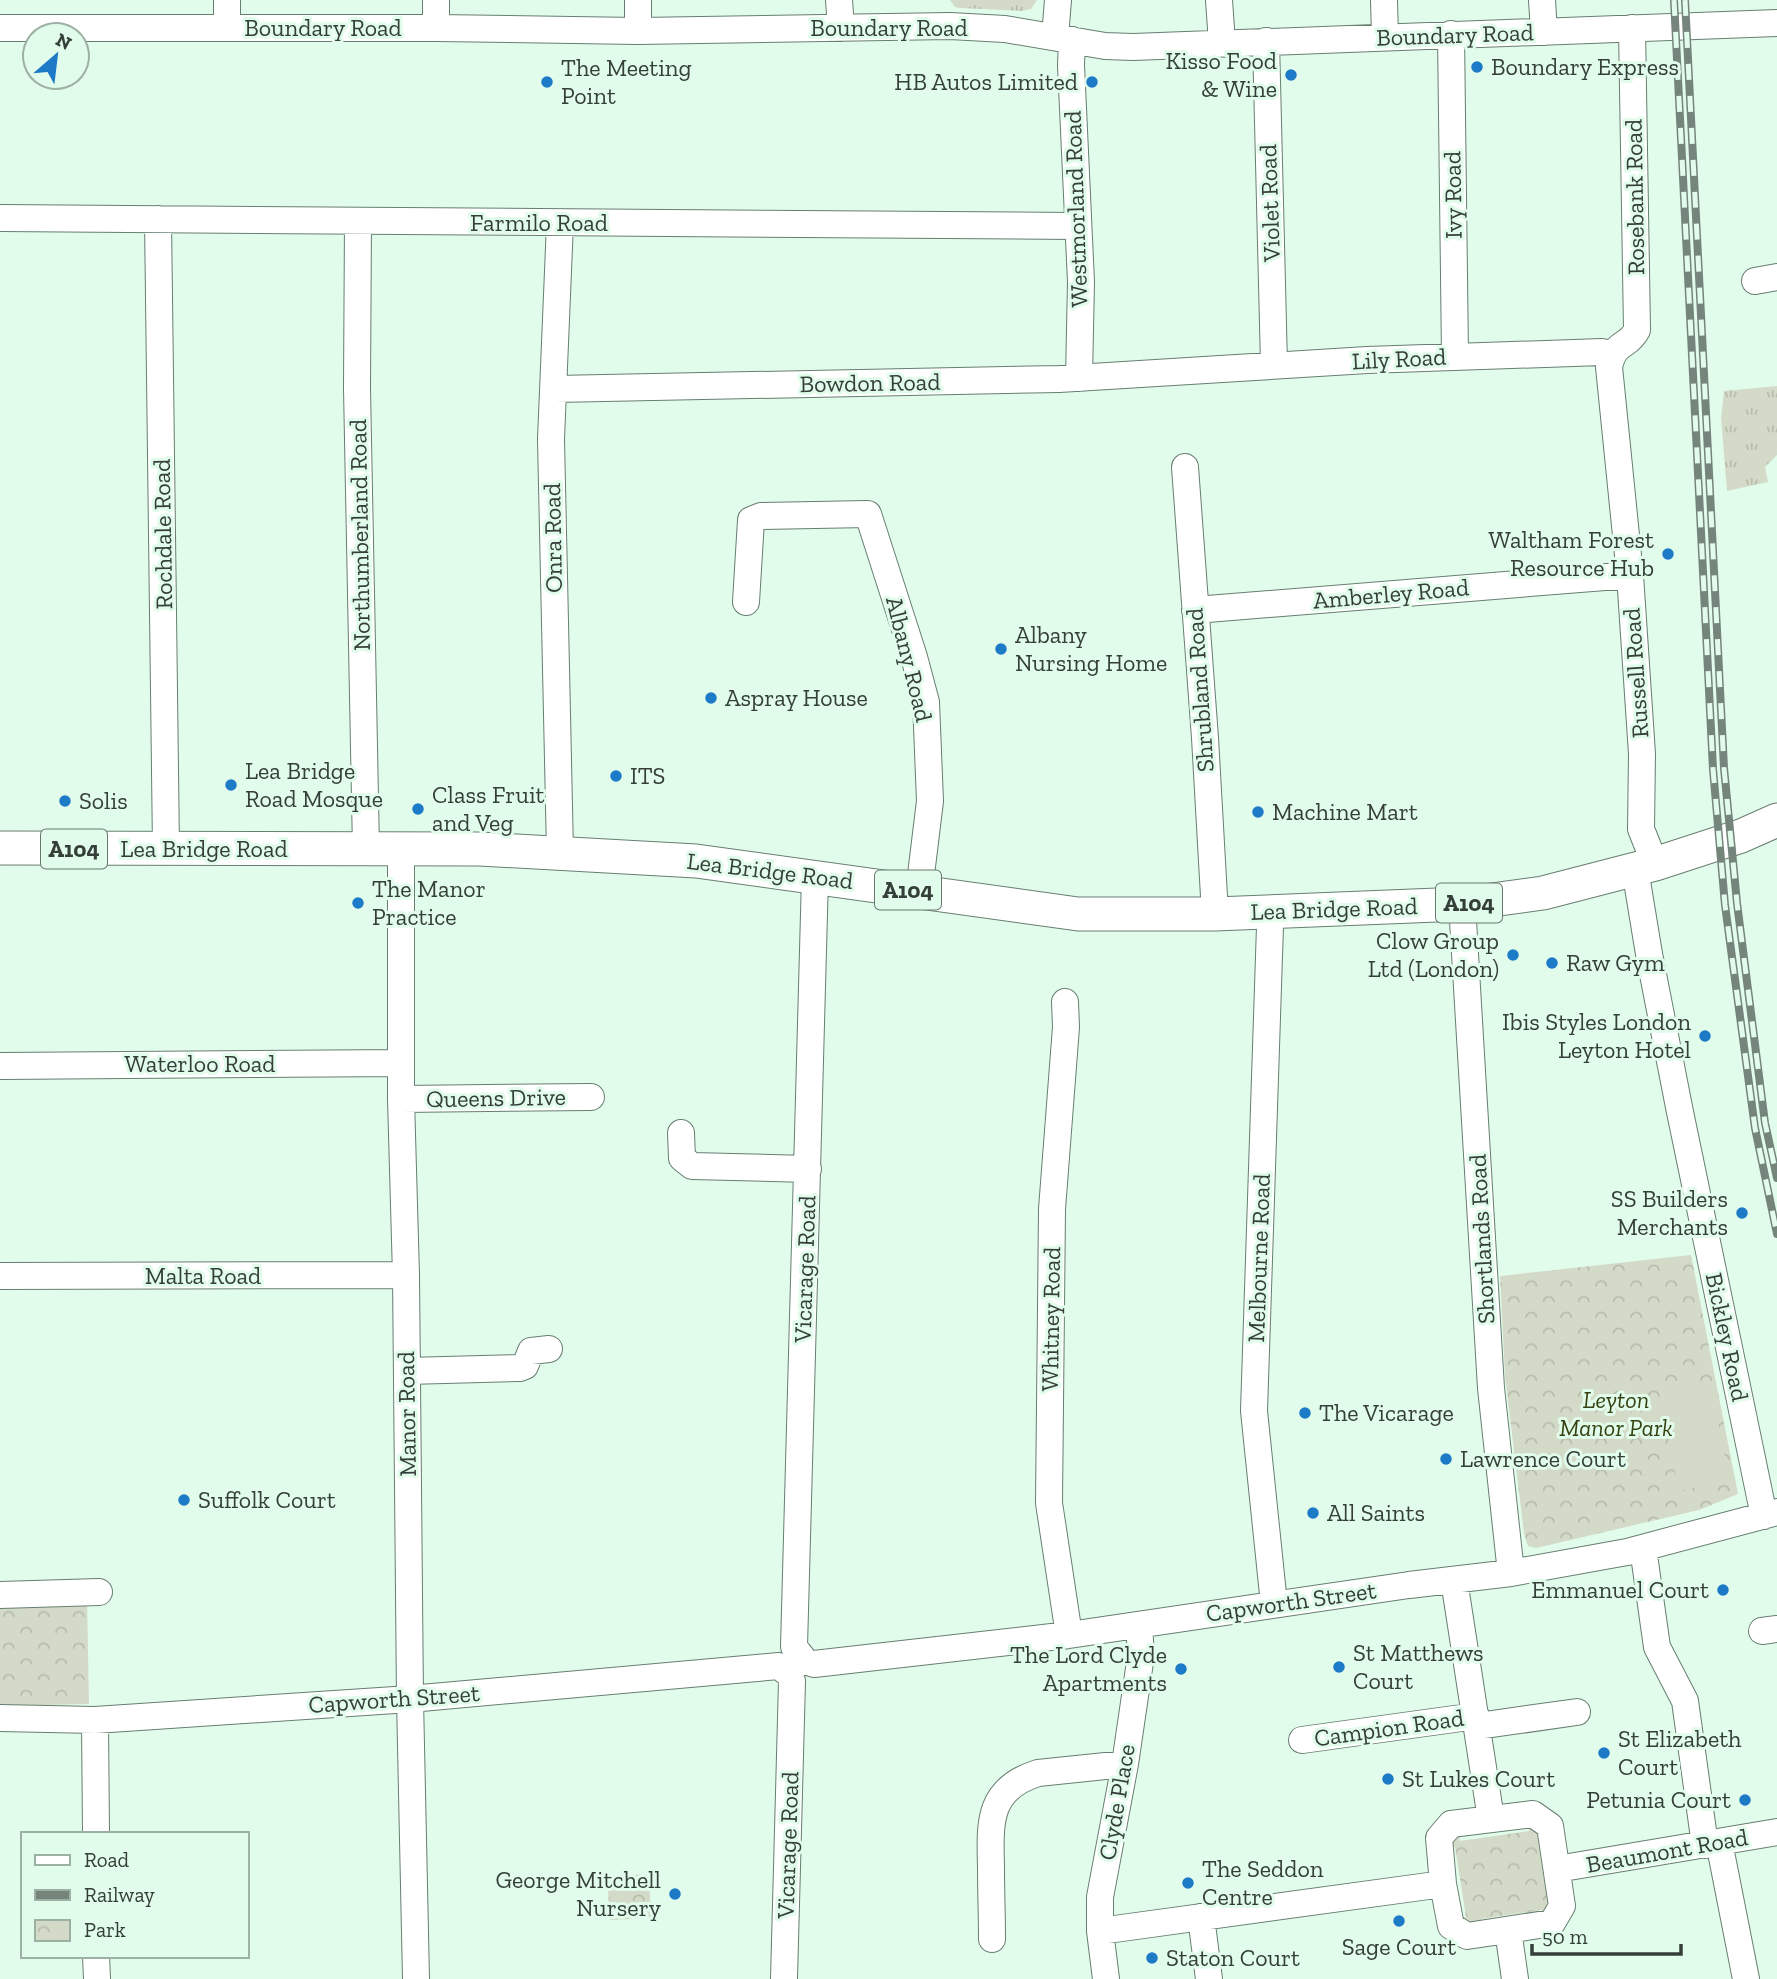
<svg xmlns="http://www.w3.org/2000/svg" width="1777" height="1979" viewBox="0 0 1777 1979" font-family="'Zilla Slab',serif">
<defs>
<pattern id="grass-tufts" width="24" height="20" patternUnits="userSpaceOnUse" patternTransform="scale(1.75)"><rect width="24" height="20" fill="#d4dac8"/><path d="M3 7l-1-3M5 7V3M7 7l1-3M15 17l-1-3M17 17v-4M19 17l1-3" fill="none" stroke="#b7bcad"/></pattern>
<pattern id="park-crowns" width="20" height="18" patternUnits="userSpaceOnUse" patternTransform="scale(1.75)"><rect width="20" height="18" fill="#d4dac8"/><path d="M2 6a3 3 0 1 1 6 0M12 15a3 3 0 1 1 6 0" fill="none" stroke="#b7bcad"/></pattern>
</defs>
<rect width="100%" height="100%" fill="#e2fcec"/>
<path fill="url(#grass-tufts)" d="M950,0H1037L1031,9L1022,11L959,8L955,7Z
M1777,386V455L1765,467L1768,482L1727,491L1721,418L1724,391Z"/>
<path fill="url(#park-crowns)" d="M1691,1255L1738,1494L1699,1510L1536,1548L1528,1546L1524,1534L1505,1376L1500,1276Z
M87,1597L89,1704L4,1706L0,1704V1600Z
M1529,1824L1543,1832L1537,1834L1548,1905L1544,1917L1542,1910L1481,1919L1482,1927L1459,1919L1466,1917L1455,1847H1447L1459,1835L1460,1841L1529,1831Z
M649,1874L651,1918L610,1920L607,1876Z"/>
<path fill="#d4dac8" d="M1691,1383L1693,1390L1711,1386L1730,1482L1712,1485L1713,1492L1699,1494L1697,1487L1679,1491L1661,1396L1676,1393L1675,1387Z"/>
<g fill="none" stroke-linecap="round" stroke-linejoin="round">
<g stroke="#677e70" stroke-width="28">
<path id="minor" d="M227,0V28
M839,0L841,28
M1219,0L1222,43
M1384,0L1385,37
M1542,0L1544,32
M0,28H436L638,31L950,26L1005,29L1105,46L1133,47L1777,23
M436,28V0
M1632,28L1637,330C1627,349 1615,340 1609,367L1630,575L1642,754L1641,829L1655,864
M638,31V0
M1451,34L1455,356
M1055,37L1058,0
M1072,40L1071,65L1081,282L1079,378
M1266,41L1274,365
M0,218L1077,226
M158,219L166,849
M358,221L357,388L366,850
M560,223L551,439L560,852
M1755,281L1777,277
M555,389L1059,379L1367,360L1602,352L1612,355
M1185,467L1205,738L1215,914
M746,602L751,520L761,516L868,514L914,657L926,702L930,801L919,891
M1195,610L1630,575
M401,849V1099L406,1275L410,1699L416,1979
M1635,869L1649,954L1680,1112L1764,1516
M815,877L794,1647L805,1661L814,1664L1069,1635L1409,1585L1511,1573L1627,1552L1777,1512
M1462,904L1491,1388L1511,1573
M1268,911L1270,926L1254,1411L1274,1604
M1065,1002L1066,1027L1052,1209L1049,1503L1069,1635
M0,1066L401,1063
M401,1099L591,1097
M681,1133L682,1158L692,1166L808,1169
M0,1276L406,1275
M407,1371L520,1368L525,1366L531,1351L549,1349
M1643,1548L1657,1647L1685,1701L1705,1845
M1454,1580L1491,1819
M0,1595L99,1592
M1762,1631L1777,1629
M0,1718L95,1720L410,1699L779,1666L790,1675L792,1681L784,1979
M95,1720L96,1834
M1478,1726L1577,1712
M1302,1740L1476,1716
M1533,1814L1550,1826L1562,1906L1552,1923L1467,1936L1451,1926L1443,1884L1439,1838L1451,1824Z
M1719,1842L1746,1979
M1557,1869L1777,1832
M1201,1917L1209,1979
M1508,1930L1515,1979
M1100,1931L1443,1884
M992,1939C992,1915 991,1892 991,1868C990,1823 987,1789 1038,1773L1125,1764
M96,1956L97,1979
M1106,1979L1100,1931V1897L1125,1764L1141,1655L1139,1625"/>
</g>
<g stroke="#677e70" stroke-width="35">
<path id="major" d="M0,848L480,849L696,861L1078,914H1215L1462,904L1543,893L1655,864L1741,836L1777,820"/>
</g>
<use href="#minor" stroke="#fff" stroke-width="26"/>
<use href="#major" stroke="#fff" stroke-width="33"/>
<g stroke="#75857c" stroke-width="8">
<path id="rail" d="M1674,0L1713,769L1725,905L1755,1128L1777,1234
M1685,0L1724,768L1737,903L1765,1123L1777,1178"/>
</g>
<use href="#rail" stroke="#e2fcec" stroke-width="5" stroke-dasharray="16" stroke-linecap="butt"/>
</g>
<g fill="#1c7ac6" stroke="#e2fcec" stroke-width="2.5">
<circle cx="1477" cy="67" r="7"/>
<circle cx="1291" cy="75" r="7"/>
<circle cx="547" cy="82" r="7"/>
<circle cx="1092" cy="82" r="7"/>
<circle cx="1668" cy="554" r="7"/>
<circle cx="1001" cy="649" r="7"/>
<circle cx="711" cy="698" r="7"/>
<circle cx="616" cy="776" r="7"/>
<circle cx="231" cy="785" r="7"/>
<circle cx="65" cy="801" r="7"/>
<circle cx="418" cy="809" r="7"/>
<circle cx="1258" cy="812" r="7"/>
<circle cx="358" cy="903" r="7"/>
<circle cx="1513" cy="955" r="7"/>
<circle cx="1552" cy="963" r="7"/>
<circle cx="1705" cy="1036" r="7"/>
<circle cx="1742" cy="1213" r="7"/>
<circle cx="1305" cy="1413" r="7"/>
<circle cx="1446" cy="1459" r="7"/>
<circle cx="184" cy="1500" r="7"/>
<circle cx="1313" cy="1513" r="7"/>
<circle cx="1723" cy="1590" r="7"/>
<circle cx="1339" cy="1667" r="7"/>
<circle cx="1181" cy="1669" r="7"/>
<circle cx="1604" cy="1753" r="7"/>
<circle cx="1388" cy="1779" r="7"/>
<circle cx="1745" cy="1800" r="7"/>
<circle cx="1188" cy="1883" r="7"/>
<circle cx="675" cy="1894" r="7"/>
<circle cx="1399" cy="1921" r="7"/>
<circle cx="1152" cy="1958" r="7"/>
</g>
<g text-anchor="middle" stroke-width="6" stroke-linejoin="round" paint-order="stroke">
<g fill="#e2fcec" stroke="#69786f" stroke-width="2">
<rect x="41" y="829.5" width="66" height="39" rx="5"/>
<rect x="875" y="870.5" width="66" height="39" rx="5"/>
<rect x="1436" y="883.5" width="66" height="39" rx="5"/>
</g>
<g font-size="23" font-weight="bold" fill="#353f39">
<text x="74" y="857">A104</text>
<text x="908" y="898">A104</text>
<text x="1469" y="911">A104</text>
</g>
<g font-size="24" fill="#353f39" stroke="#e2fcec">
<text x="323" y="36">Boundary Road</text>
<text x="889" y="36">Boundary Road</text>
<text transform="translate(1455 35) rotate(-2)" y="8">Boundary Road</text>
<text transform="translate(1453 195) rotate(-91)" y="8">Ivy Road</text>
<text transform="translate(1635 197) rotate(-91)" y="8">Rosebank Road</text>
<text transform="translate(1270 203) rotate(-92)" y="8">Violet Road</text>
<text transform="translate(1076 209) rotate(-92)" y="8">Westmorland Road</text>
<text x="539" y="231">Farmilo Road</text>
<text transform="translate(1399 359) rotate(-3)" y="8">Lily Road</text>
<text transform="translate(870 383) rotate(-1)" y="8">Bowdon Road</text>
<text transform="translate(163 534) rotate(-91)" y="8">Rochdale Road</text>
<text transform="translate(360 535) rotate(-91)" y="8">Northumberland Road</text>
<text transform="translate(553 538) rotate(-91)" y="8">Onra Road</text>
<text transform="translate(1391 594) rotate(-5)" y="8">Amberley Road</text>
<text transform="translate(909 659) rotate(76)" y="8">Albany Road</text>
<text transform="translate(1636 673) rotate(-94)" y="8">Russell Road</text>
<text transform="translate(1200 690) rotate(-94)" y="8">Shrubland Road</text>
<text x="204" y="857">Lea Bridge Road</text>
<text transform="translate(770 871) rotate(7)" y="8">Lea Bridge Road</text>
<text transform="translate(1334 909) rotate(-2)" y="8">Lea Bridge Road</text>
<text x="200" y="1072">Waterloo Road</text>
<text transform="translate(496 1098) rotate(-1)" y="8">Queens Drive</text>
<text transform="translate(1482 1239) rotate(-93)" y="8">Shortlands Road</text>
<text transform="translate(1259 1258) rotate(-88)" y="8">Melbourne Road</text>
<text transform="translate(805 1269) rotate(-88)" y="8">Vicarage Road</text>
<text x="203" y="1284">Malta Road</text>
<text transform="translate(1051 1319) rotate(-89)" y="8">Whitney Road</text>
<text transform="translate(1727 1337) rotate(78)" y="8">Bickley Road</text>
<text transform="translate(407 1414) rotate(-91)" y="8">Manor Road</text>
<text transform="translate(1291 1602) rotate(-8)" y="8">Capworth Street</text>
<text transform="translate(394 1699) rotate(-4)" y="8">Capworth Street</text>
<text transform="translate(1389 1728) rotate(-8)" y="8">Campion Road</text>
<text transform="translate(1117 1802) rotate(-80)" y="8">Clyde Place</text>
<text transform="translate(788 1845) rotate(-88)" y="8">Vicarage Road</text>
<text transform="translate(1667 1851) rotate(-10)" y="8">Beaumont Road</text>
</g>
<g font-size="24" fill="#353f39" stroke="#e2fcec" text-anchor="start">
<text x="1277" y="69" text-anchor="end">Kisso Food<tspan x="1277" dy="28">&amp; Wine</tspan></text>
<text x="1491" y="75">Boundary Express</text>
<text x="561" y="76">The Meeting<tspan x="561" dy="28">Point</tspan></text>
<text x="1078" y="90" text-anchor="end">HB Autos Limited</text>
<text x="1654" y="548" text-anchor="end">Waltham Forest<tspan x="1654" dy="28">Resource Hub</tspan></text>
<text x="1015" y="643">Albany<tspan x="1015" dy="28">Nursing Home</tspan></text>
<text x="725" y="706">Aspray House</text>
<text x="245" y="779">Lea Bridge<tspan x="245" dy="28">Road Mosque</tspan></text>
<text x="630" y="784">ITS</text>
<text x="432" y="803">Class Fruit<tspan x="432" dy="28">and Veg</tspan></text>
<text x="79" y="809">Solis</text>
<text x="1272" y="820">Machine Mart</text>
<text x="372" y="897">The Manor<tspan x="372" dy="28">Practice</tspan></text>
<text x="1499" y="949" text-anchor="end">Clow Group<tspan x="1499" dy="28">Ltd (London)</tspan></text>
<text x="1566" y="971">Raw Gym</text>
<text x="1691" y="1030" text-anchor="end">Ibis Styles London<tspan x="1691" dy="28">Leyton Hotel</tspan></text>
<text x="1728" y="1207" text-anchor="end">SS Builders<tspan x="1728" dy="28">Merchants</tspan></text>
<text x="1319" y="1421">The Vicarage</text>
<text x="1460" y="1467">Lawrence Court</text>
<text x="198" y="1508">Suffolk Court</text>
<text x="1327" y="1521">All Saints</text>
<text x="1709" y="1598" text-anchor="end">Emmanuel Court</text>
<text x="1353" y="1661">St Matthews<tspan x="1353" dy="28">Court</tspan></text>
<text x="1167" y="1663" text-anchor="end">The Lord Clyde<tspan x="1167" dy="28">Apartments</tspan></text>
<text x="1618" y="1747">St Elizabeth<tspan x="1618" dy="28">Court</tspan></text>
<text x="1402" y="1787">St Lukes Court</text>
<text x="1731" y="1808" text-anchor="end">Petunia Court</text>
<text x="1202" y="1877">The Seddon<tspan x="1202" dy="28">Centre</tspan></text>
<text x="661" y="1888" text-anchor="end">George Mitchell<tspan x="661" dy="28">Nursery</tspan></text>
<text x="1399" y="1955" text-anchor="middle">Sage Court</text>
<text x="1166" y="1966">Staton Court</text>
</g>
<g font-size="24" font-style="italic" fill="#364211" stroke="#e2fcec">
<text x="1616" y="1408">Leyton<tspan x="1616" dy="28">Manor Park</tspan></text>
</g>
</g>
<rect x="21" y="1832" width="228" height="126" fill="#e2fcec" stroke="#9db0a4" stroke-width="2"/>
<rect x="35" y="1855" width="35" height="10" fill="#ffffff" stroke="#9db0a4" stroke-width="2"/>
<text x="84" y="1867" font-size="21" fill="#353f39">Road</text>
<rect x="35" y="1890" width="35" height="10" fill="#75857c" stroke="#9db0a4" stroke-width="2"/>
<text x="84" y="1902" font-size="21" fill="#353f39">Railway</text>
<rect x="35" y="1920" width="35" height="21" fill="url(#park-crowns)" stroke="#9db0a4" stroke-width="2"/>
<text x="84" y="1937" font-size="21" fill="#353f39">Park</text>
<g transform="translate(56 56) rotate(28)"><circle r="33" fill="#e2fcec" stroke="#9db0a4" stroke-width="2"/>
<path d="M0-5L12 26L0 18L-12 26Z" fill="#1c7ac6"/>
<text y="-10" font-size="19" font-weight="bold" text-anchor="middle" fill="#353f39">N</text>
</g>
<path d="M1532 1944v10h149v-10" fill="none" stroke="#353f39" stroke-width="3.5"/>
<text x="1542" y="1944" font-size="21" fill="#353f39" stroke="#e2fcec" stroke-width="5" paint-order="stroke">50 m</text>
</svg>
